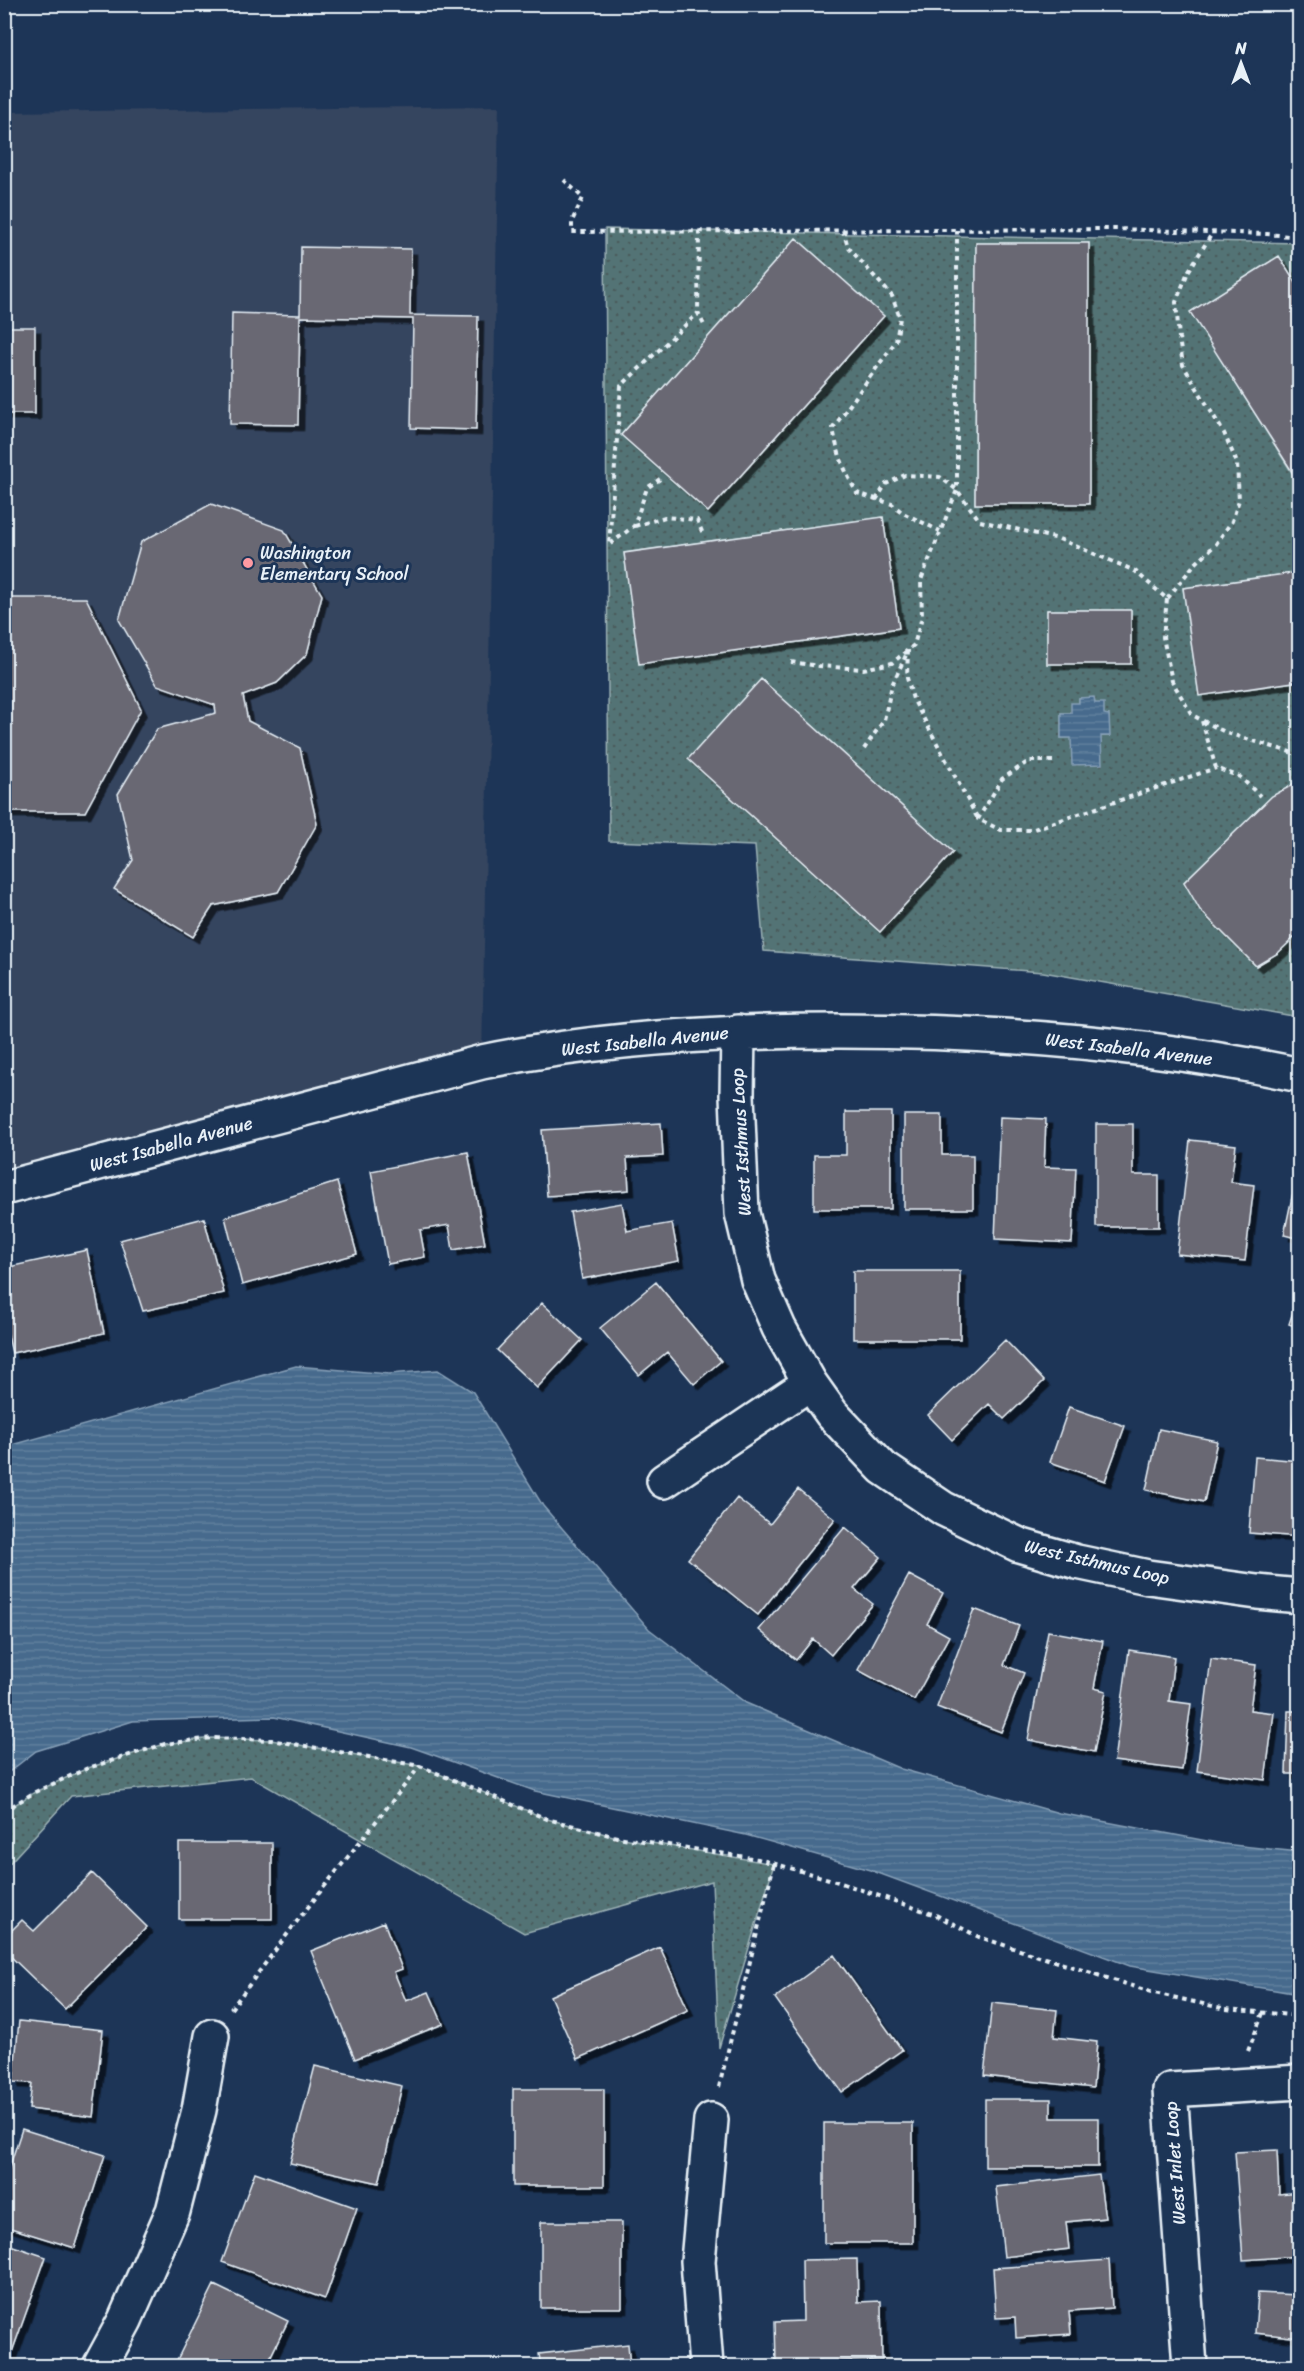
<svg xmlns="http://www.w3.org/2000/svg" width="1304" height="2371" viewBox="0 0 1304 2371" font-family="Sriracha,sans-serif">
<defs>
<pattern id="park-dots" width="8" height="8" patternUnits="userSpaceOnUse" patternTransform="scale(1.5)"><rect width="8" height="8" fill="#527374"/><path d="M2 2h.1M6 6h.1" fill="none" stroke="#4b5b5d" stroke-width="1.8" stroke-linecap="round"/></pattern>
<pattern id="water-rules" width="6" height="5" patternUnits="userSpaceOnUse" patternTransform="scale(1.5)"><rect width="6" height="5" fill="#466a8d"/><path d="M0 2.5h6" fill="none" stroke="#61809e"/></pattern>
<filter id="shadow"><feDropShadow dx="5.5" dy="5.5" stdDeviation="0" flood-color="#0009"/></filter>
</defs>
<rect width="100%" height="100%" fill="#1d3557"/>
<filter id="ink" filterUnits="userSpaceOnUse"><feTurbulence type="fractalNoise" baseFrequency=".0167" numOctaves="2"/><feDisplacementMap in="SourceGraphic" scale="12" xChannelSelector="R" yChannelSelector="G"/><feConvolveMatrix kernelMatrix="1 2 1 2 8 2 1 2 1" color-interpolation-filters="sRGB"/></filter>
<g filter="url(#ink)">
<path fill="#34445f" d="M499,106L482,1062L5,1188V112Z"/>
<path fill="url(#park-dots)" stroke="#9db2b6" stroke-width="1.5" fill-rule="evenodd" d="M605,229L1299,243V289L1191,312L1299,484V572L1183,589L1199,695L1299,681V777L1291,786L1272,796L1184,882L1256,966L1278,953L1299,932V1017L1043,972L764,951L755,846L609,841ZM796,238L884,316L709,512L621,435ZM976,243H1089V504H975ZM883,517L898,628L639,664L624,553ZM1131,610V663L1047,664V610ZM761,679L953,852L880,932ZM1079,698H1094V703L1104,715H1109V736L1061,738V713H1071L1079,703Z
M212,1738L271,1740L420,1766L547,1819L617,1837L774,1864L719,2048L712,1881L524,1933L251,1777L71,1796L5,1868V1811L35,1792L88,1768L165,1744Z"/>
<path fill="url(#water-rules)" stroke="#87a0b8" stroke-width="1.5" d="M1094,697L1095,703H1104V714L1109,715L1110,736H1101L1102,764L1072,765L1071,738H1061V713H1071V703H1079V698Z
M296,1366L389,1374L438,1370L473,1392L543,1506L649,1629L746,1703L901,1769L1059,1813L1223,1844L1299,1852V1994L1130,1966L870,1870L746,1835L535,1791L411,1747L274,1717L133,1721L36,1751L5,1775V1447Z"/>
<path fill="#696773" stroke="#e8f1f8" stroke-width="1.5" filter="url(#shadow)" d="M796,238L884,316L708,512L621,435Z
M976,243H1089V504H975Z
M301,247L411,249L410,315L478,316L476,430L411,428L413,319L300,317L298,425L230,424L232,313L300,315Z
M1279,256L1300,289V484L1190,312Z
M4,327H35V414H4Z
M211,504L284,530L322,595L307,654L277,683L243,696L248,721L300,748L317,824L278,892L213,906L193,937L114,889L133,860L118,794L157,729L216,713L215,705L157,685L119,620L141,542Z
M883,517L899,628L639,664L624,553Z
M1300,572V681L1199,696L1183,588Z
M8,598H86L141,709L85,812H4V604Z
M1047,610H1131V664H1047Z
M761,679L953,852L880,932L688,759Z
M1300,777V932L1278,953L1256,966L1200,910L1184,882L1272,796L1291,786Z
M846,1112H891V1209H814V1155H846Z
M904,1115H942V1155H973V1209H904Z
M1000,1117L1046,1119L1044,1167L1076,1168L1072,1243L995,1239Z
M661,1123L663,1156L627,1158L629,1190L547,1196L542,1130Z
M1096,1124H1133V1175H1159V1227H1096Z
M1190,1140L1236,1145L1231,1182L1254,1185L1245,1261L1177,1254Z
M468,1152L485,1244L453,1250L449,1225L420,1230L425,1257L388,1264L371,1171Z
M1296,1178H1300V1239L1284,1235Z
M337,1182L357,1254L242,1285L225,1217Z
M622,1203L627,1231L672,1223L679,1261L582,1279L570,1212Z
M204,1218L224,1293L143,1311L120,1240Z
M87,1250L104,1333L12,1353L4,1319V1268Z
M853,1271H960V1339H853Z
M656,1282L721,1361L694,1384L667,1352L639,1375L600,1328Z
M1300,1291V1328L1289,1324Z
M542,1303L582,1340L537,1388L497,1350Z
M1005,1340L1044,1381L1004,1419L989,1404L952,1440L928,1415Z
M1297,1372H1300V1435L1292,1434Z
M1069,1407L1125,1426L1105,1481L1050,1462Z
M1159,1429L1217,1441L1204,1502L1146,1490Z
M1255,1457L1300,1461V1537L1249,1533Z
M798,1489L835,1519L758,1615L688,1559L737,1498L770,1524Z
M845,1527L881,1557L854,1589L873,1604L831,1655L813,1639L796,1660L759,1630Z
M909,1575L943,1593L927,1624L949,1636L914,1700L858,1670Z
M974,1609L1019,1626L1004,1665L1024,1673L1001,1732L937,1707Z
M1048,1631L1103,1641L1094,1688L1106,1691L1094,1752L1028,1740Z
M1129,1650L1174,1657L1169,1701L1191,1704L1182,1770L1114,1761Z
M1211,1659L1256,1665L1250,1710L1274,1713L1265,1780L1197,1771Z
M1288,1711H1300V1774H1286Z
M179,1843H272V1919H179Z
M92,1873L147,1927L65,2009L4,1950V1938L22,1920L34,1931Z
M384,1922L402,1969L394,1972L406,2001L429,1992L443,2024L355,2059L311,1951Z
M660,1947L688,2010L578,2059L550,1996Z
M834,1955L902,2050L842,2092L775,1998Z
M992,2003L1057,2010L1054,2037L1097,2042L1093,2088L984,2076Z
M19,2021L103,2030L93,2117L29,2109L32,2083L13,2082Z
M315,2066L402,2086L379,2183L290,2163Z
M513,2089H604V2186H513Z
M985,2099H1051V2118H1098V2167H985Z
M824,2123H913V2243H824Z
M22,2129L105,2155L75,2248L4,2226V2183Z
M1277,2150L1279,2194L1300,2192V2256L1243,2260L1235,2152Z
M255,2172L357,2208L325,2299L222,2262Z
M1099,2175L1105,2218L1066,2222L1069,2249L1004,2257L996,2187Z
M541,2222H622V2308H541Z
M4,2243L46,2257L7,2366H4Z
M857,2259L858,2302L881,2301L882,2360L776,2363L775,2322L803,2321L802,2260Z
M1109,2260L1112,2308L1069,2311L1071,2334L1016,2338L1015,2317L996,2318L993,2268Z
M214,2285L288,2321L266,2366H174Z
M1258,2293L1297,2295L1296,2307H1300V2338L1255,2333Z
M628,2344L630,2366H541L539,2354Z"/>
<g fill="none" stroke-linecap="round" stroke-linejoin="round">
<g stroke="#e8f1f8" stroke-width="38">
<path id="minor" d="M738,1032L737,1095L742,1213L758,1280L779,1328L810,1383L832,1414L883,1468L944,1509L1019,1545L1077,1562L1148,1577L1257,1592L1300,1596
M4,1188L482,1062C599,1038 720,1031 839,1031C993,1031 1148,1043 1300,1075
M664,1481L810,1383
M100,2366L125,2320L173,2211L199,2110L212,2036
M706,2366L698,2261L711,2120
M1190,2366L1170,2090L1300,2082"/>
</g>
<path stroke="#e8f1f8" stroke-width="4" stroke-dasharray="4.5 4.5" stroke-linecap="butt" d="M564,180L583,198L572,221V232L1117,229L1267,234L1300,237
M843,230L848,247L892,296L900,318L896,341L833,428C837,452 845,473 857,493L892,504L903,513L940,531
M699,231L698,313L705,327
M660,479L647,488L634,526L609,545L621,386L698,313
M876,500L886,484L905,475L940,477L957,490L980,521L1059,539L1135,571L1167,599L1193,566L1216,544L1232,521L1239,500L1237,463L1224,433L1183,365L1179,338L1176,302L1188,272L1213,232
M635,526L665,517L697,520L703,534
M1167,599L1163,637L1172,681L1192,715L1227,733L1300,755
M908,650L907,678L913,699L978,819
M791,662L819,666L863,669L892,663L914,645L922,617L921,580L957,490V229
M1202,721L1216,768L1240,777L1260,796
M864,749L884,720L892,685L907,653
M1053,761H1029L1002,779L978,819L1001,830H1031L1216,768
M4,1811L35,1792L88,1768L165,1744L212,1738L271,1740L420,1766L547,1819L617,1837L758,1859L829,1879L936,1915L979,1937L1154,1993L1226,2009L1300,2016
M231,2009L301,1916L420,1766
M1248,2051L1263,2013
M719,2087L774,1864"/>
<use href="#minor" stroke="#1d3557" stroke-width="33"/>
</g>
</g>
<circle fill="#ff9aa2" stroke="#1d3557" stroke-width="2" cx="248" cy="563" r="6"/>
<g text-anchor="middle" stroke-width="6" stroke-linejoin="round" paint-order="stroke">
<g font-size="18" fill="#e8f1f8" stroke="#1d3557" text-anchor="start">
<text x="260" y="559">Washington<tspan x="260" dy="21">Elementary School</tspan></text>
</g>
<g font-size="18" fill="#e8f1f8" stroke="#1d3557">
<text transform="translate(645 1041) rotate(-6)" y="6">West Isabella Avenue</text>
<text transform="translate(1129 1049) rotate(7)" y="6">West Isabella Avenue</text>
<text transform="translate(741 1142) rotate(-93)" y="6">West Isthmus Loop</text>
<text transform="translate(171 1144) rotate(-15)" y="6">West Isabella Avenue</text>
<text transform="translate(1097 1562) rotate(13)" y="6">West Isthmus Loop</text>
<text transform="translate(1175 2163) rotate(-94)" y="6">West Inlet Loop</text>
</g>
</g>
<rect width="1304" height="2371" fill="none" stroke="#1d3557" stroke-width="24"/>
<rect x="12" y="12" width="1280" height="2347" fill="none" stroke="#e8f1f8" stroke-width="2" filter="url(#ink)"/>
<g transform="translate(1241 63)" stroke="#1d3557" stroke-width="4.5" paint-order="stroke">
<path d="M0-4.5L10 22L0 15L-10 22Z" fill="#e8f1f8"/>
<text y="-9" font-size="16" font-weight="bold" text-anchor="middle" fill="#e8f1f8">N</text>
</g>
</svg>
